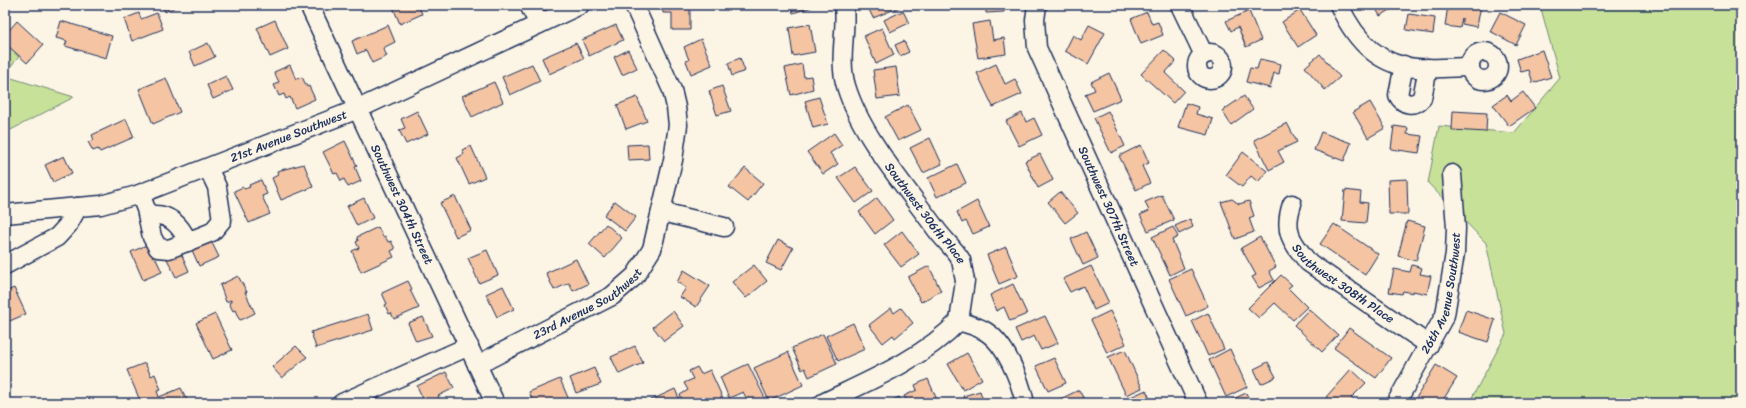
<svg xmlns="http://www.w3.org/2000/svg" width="1746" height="408" viewBox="0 0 1746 408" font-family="Sriracha,sans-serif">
<rect width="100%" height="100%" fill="#fcf5e5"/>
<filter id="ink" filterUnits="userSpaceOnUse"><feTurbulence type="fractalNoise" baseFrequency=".025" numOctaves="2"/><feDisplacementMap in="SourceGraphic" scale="8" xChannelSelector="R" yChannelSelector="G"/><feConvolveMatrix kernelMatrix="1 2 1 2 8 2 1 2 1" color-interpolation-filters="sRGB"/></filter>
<g filter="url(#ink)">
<path fill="#c8e198" stroke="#72887b" d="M1540,5H1741V403H1469L1506,334L1486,243L1428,183L1439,126L1514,133L1560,78Z
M5,45L19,57L7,70L5,68Z
M5,76L74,97L5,133Z"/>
<path fill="#f4c4a3" stroke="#1b2f5e" d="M162,5H179L165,12Z
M392,5H418L422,14L400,24Z
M663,5H690V30H672V13H663Z
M791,5H812V7L793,13Z
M867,5H899L900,7L873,18Z
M986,5H1003L1004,12L986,13Z
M1374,5H1399L1380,16Z
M1448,5H1481L1477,27L1462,24V18L1460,28L1445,26Z
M1300,10L1316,35L1298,47L1282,22Z
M903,11L909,23L890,32L884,20Z
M1249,11L1261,40L1246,47L1238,27L1231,31L1226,21Z
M1147,12L1152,24L1158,22L1163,35L1141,44L1131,19Z
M1500,12L1526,25L1516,45L1490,31Z
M139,13L141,19L157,13L163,29L132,41L124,19Z
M1409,14L1435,18L1433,34L1406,30Z
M275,20L288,49L270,57L257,28Z
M17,21L43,45L27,63L5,43V35Z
M61,21L112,36L106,58L65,46L67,41L56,38Z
M990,21L993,40L1004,38L1006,54L978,58L972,24Z
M810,24L815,52L793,56L789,28Z
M388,25L395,42L383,48L387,56L372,63L366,50L357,54L352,41Z
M616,25L623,40L589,56L582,40Z
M1089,25L1105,33L1088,64L1065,51L1073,35L1081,40Z
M882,28L894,55L876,64L864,36Z
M701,39L712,65L691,74L686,61L689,60L684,47Z
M904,41L909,52L900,56L895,45Z
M208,43L215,57L195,66L189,52Z
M576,43L584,58L549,74L542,58Z
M628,50L637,68L622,75L614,57Z
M1164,50L1176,61L1165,73L1184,91L1173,103L1141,74Z
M1542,50L1551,77L1533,83L1529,70L1521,72L1517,59Z
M1320,54L1340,77L1325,90L1305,67Z
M740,58L745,71L732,76L728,63Z
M1260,59L1281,64L1279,74L1274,73L1270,88L1246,82L1250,68L1257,69Z
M532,64L540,81L510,95L502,77Z
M802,64L804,77L811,76L813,89L791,95L785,68Z
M996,64L1005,84L1015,79L1022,94L993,107L977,73Z
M290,65L296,79L302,77L307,87L309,86L315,99L295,108L290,97L286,99L284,94L279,96L274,85L279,82L274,72Z
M896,67L900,96L877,99L873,70Z
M1109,73L1121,99L1093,111L1085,94L1095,90L1091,82Z
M226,76L233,90L213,99L207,85Z
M166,78L180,112L153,124L139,89Z
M494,82L503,102L472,117L462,96Z
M722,86L731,111L717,115L709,91Z
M1523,92L1535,108L1509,126L1493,105L1507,95L1511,101Z
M1244,96L1253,109L1231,125L1222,111Z
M637,97L647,121L626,129L617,105Z
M819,97L828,124L813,128L805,101Z
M1370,102L1385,128L1368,138L1353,112Z
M1186,103L1198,107L1196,114L1213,119L1208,135L1178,127Z
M908,105L921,130L898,141L885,117Z
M417,111L428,134L406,144L399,130L405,128L401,119Z
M1108,111L1125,146L1111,153L1094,118Z
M1453,111L1487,113L1486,132L1452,130Z
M1022,113L1026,122L1034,118L1042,135L1019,146L1006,121Z
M126,119L134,137L100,152L98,149L93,151L88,142L94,140L92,135Z
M1287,123L1297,142L1278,151L1284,162L1269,170L1254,140Z
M1394,126L1408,128L1407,134L1422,136L1419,153L1391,149Z
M1321,132L1351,143L1344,161L1314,150Z
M834,133L842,145L830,153L838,164L823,174L807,152Z
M930,138L942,164L923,173L910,148Z
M345,141L357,166L355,167L361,181L348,187L344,179L341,181L337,173L334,174L323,152Z
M648,144L649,159L628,160L627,145Z
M1141,145L1149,163L1142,166L1150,183L1136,190L1119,156Z
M471,146L485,177L469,184L457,158L464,154L462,150Z
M1243,152L1267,171L1258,182L1251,176L1242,187L1226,175Z
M1040,154L1053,180L1038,188L1025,161Z
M64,156L72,173L53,182L45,165Z
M304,164L313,187L281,200L272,178L278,175L277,171Z
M957,164L966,183L937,197L928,178Z
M855,167L873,191L856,203L838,178Z
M745,168L763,183L748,202L729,187Z
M1407,179L1408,214H1389L1388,180Z
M261,180L267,194L262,196L270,214L249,223L234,191L243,187L244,189L250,187L249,185Z
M1345,190L1361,192L1360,202L1368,203L1366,223L1342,221Z
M1060,192L1078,213L1065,223L1048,202Z
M1162,195L1174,220L1148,231L1140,215L1149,211L1145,202Z
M455,196L471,230L456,237L440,203Z
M364,198L373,218L357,226L347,206Z
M877,198L893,220L875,234L859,212Z
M1232,199L1239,204L1249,201L1254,216L1249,218L1254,232L1235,239L1221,202Z
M615,201L636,217L625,231L604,215Z
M977,201L989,227L973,234L966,221L962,223L957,212Z
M1190,219L1193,227L1179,234L1175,226Z
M1407,221L1425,226L1416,261L1398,256Z
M606,224L622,238L605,258L589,244Z
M1334,224L1378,254L1365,275L1320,244Z
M378,227L383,237L385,236L388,242L391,241L395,249L391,251L394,257L361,272L352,251L359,248L356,242L358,241L357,237Z
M1173,227L1178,237L1172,240L1184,268L1170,275L1152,237Z
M902,231L919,254L901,267L884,245Z
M1086,232L1098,258L1083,265L1071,239Z
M1260,237L1276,267L1269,271L1274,280L1259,288L1252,277L1256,275L1241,248Z
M778,240L793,248L781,270L766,263Z
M211,241L219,257L199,266L192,250Z
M149,244L162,272L143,280L131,252Z
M1006,247L1018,276L999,284L987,255Z
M487,250L498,275L479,283L468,258Z
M181,253L189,271L176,277L167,259Z
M576,259L588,284L573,291L569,283L554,290L546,273Z
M754,265L767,281L746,298L732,282Z
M1412,265L1422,268L1420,274L1431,276L1427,294L1413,291V293L1403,291L1402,294L1389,292L1394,269L1410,272Z
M929,266L941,291L921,302L908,277Z
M1091,266L1109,303L1094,310L1083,286L1070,292L1063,279Z
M1191,269L1208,306L1186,316L1169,279Z
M684,270L710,286L696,307L680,297L686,288L677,282Z
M1281,275L1292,285L1288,288L1307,307L1293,320L1275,303L1259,318L1248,308Z
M238,276L247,292H245L255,313L241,320L239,319L235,310L233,311L229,303L231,302V300L226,302L220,285Z
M408,281L412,289L410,290L419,308L394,319L391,313L389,314L385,305L387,304L382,293Z
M1013,284L1027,314L1010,321L1004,307L996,311L990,295Z
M503,286L514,309L497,317L486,294Z
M14,288L26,314L5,323V292Z
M891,308L894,313L901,308L913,323L895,338L893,335L883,343L869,325Z
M1309,309L1338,335L1322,352L1294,325Z
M1466,310L1495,320L1488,342L1458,332Z
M673,311L684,326L664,341L653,327Z
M1110,311L1126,344L1107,353L1091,320Z
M1208,313L1224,349L1208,356L1192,321Z
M215,314L232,350L213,359L196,323Z
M368,314L373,330L316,348L311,332Z
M1045,316L1058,343L1041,350L1034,336L1021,342L1015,329Z
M423,317L432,336L416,341L408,323Z
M853,323L865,349L838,361L826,336Z
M1349,328L1391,358L1376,378L1334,348Z
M823,334L837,364L809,377L805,368L802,370L792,348Z
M296,346L307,357L282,378L272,367Z
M635,346L643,363L619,374L611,357Z
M1230,349L1247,387L1226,397L1209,360Z
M1125,350L1142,388L1126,395L1108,357Z
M788,352L803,385L769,401L754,368Z
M967,353L982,379L963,390L948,364Z
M1054,358L1066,383L1048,391L1036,366Z
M1268,362L1276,377L1261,384L1254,369Z
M145,363L151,376L155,374L161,390L157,391L159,397L181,388L187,400L179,403H141L127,370Z
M748,364L767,402L749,403L743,392L729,398L720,377Z
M1436,365L1457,378L1441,403H1413Z
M697,367L701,374L710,370L725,403H684L680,395L688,390L684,383L693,379L689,371Z
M594,368L601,384L576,393L570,378Z
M1351,369L1366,383L1351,398L1356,403H1333L1326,397Z
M446,372L454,388L438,396L441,403H425L417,386Z
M560,379L569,400L562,403H528L533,401L529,392Z
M928,379L938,402L908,403L904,396L917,390L915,385Z
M675,389L681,403H645Z
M1079,390L1086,403H1052Z
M1146,390L1152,403H1126L1124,400Z
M980,391L984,403H965L963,396Z
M1246,393L1251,403H1230L1229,401Z
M899,397L902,403H887Z
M1278,399L1280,403H1270Z
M998,400L999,403H987Z"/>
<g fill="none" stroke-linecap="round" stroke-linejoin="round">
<g stroke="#1b2f5e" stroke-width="21">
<g id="minor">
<path id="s1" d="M309,5L495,403"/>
<path d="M529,5L539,24"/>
<path id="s2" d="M844,5C847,32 838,60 846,86C861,136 906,187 936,229C944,240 954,248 961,260L965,281L959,321C967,324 976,326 983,330C1005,341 1020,380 1025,403"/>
<path id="s3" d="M1037,5L1035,20L1037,48L1198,403"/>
<path d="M1180,5L1204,55"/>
<path d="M1339,5C1354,38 1378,66 1417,68C1434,69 1452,67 1470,67"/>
<circle cx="1484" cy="66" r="14"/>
<circle cx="1210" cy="66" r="13"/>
<path d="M1404,65L1398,95C1403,105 1414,107 1422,98L1428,68"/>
<path d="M140,194L146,209L152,237L158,248L169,249L212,232L222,220L217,187L208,168"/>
<path id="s4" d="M1292,204C1283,231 1291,241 1308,262L1429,345"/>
<path d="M662,212L724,227"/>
<path d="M5,214L78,207"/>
<path d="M148,216C168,211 181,226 188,242"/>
<path id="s5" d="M5,265L57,237L68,225L78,207L101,205L137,195L358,109L580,5"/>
<path id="s6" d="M477,365L612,296L635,276L652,249L673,160L678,125L676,107L672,90L634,5"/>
<path d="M342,403L469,346"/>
<path d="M823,403C871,380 922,359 959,321"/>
<path id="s7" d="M1396,403L1445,315L1455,253L1456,228L1452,174"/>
</g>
</g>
<use href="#minor" stroke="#fcf5e5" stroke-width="18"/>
</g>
</g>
<g text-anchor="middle" stroke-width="4" stroke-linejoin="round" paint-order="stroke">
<g font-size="12" fill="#1b2f5e" stroke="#fcf5e5">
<text dy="4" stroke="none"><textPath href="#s5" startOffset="319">21st Avenue Southwest</textPath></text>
<text dy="4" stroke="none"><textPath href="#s1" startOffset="220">Southwest 304th Street</textPath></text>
<text dy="4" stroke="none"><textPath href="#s3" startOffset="217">Southwest 307th Street</textPath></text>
<text dy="4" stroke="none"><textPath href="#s2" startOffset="232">Southwest 306th Place</textPath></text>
<text dy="4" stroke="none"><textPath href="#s4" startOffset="105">Southwest 308th Place</textPath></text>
<text dy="4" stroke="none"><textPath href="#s7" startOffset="121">26th Avenue Southwest</textPath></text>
<text dy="4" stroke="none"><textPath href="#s6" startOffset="127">23rd Avenue Southwest</textPath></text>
</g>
</g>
<rect width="1746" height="408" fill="none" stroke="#fcf5e5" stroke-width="20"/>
<rect x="10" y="10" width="1726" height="388" fill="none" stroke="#1b2f5e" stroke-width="1.5" filter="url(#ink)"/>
</svg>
